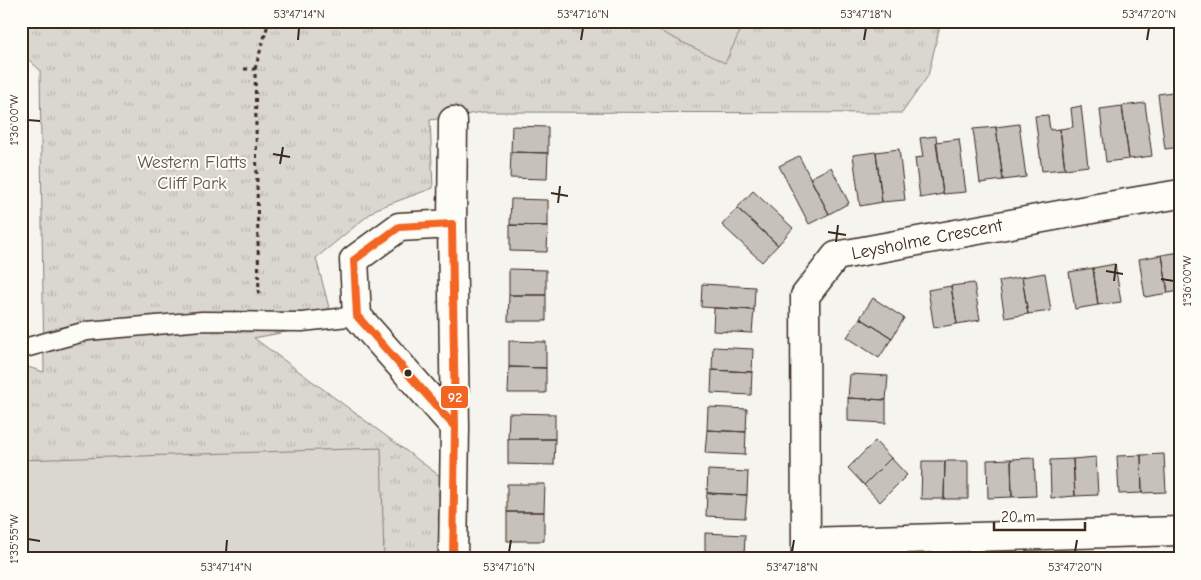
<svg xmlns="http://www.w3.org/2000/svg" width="1201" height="580" viewBox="0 0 1201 580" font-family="'Comic Neue',sans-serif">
<defs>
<pattern id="park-tufts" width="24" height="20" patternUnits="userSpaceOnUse" patternTransform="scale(1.25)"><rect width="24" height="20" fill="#dad6d0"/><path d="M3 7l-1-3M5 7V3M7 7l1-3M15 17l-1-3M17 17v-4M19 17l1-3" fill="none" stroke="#bcb8b2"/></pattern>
</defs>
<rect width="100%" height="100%" fill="#f5f4ee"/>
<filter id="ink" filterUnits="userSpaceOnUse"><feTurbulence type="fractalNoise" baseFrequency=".02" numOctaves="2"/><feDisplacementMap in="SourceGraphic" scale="10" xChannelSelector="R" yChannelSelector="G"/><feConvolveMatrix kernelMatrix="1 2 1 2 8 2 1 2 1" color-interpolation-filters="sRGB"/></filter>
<g filter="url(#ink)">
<path fill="url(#park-tufts)" stroke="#8a8077" d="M21,21H941L928,76L902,113L483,112L430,120L433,188L376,209L316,258L333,323L254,338L440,476L438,559H21V365L44,372L40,70L21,53Z"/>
<path fill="#dad6d0" stroke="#8a8077" d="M639,21H745L725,63Z
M381,448L384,559H21V460Z"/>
<path fill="#c7c1bb" stroke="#3b2a1e" d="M1180,91V147L1165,149L1158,94Z
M1145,103L1152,156L1129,159L1122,106Z
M1081,106L1088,166L1065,169L1060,129L1073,127L1071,108Z
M1122,106L1129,159L1106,162L1100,109Z
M1048,115L1050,130L1060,129L1065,169L1042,171L1035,116Z
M1019,124L1026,177L1003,180L996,127Z
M512,126L548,127V153L511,152Z
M996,127L1003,180L980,183L973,129Z
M936,136L943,194L920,198L915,158L923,157L920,138Z
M959,139L966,192L943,194L936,142Z
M899,149L905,200L882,202L876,152Z
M511,152L548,153L547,179L510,178Z
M876,152L882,202L860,206L853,155Z
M799,156L829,214L809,224L779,166Z
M831,167L849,203L829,214L810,178Z
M753,191L793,228L778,245L737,208Z
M511,199L548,200V226L510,225Z
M737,208L778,245L762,262L722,225Z
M510,225L548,226L547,252L510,251Z
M1180,252V291L1168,293L1162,255Z
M1162,255L1168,293L1145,297L1139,259Z
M1115,264L1121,302L1098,305L1093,268Z
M1093,268L1098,305L1075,309L1069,272Z
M509,269L546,270V295H509Z
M1045,273L1051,311L1028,314L1022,277Z
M1022,277L1028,314L1005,318L999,281Z
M974,283L980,320L957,324L951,286Z
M702,284L755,287L754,310L701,307Z
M951,286L957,324L934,328L928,290Z
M509,295H546V321H508Z
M873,298L904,318L892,338L860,318Z
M714,308L754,310L752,333L713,331Z
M860,318L892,338L879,358L847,337Z
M509,341L546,342V368L509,367Z
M713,347L753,349L752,372L712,370Z
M509,367L546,368V393H508Z
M712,370L752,372L751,395L711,393Z
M850,374L888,376L886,400L848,398Z
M848,398L886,400V423L848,421Z
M708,407L747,409L746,432L707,430Z
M509,413L555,414V439H508Z
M707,430L746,432L745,455L705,453Z
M508,439H555L554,465L508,464Z
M875,441L891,458L864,485L848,468Z
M1164,454L1166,492L1142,493L1141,455Z
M1141,455L1142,493L1119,494L1117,456Z
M1096,457L1098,495L1075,496L1073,459Z
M891,458L907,475L880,502L864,485Z
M1034,458L1036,496L1012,497L1011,459Z
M1011,459L1012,497L988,498L987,460Z
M1073,459L1075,496L1051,498L1050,460Z
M922,461H945L944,499H921Z
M945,461H968V499H944Z
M708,470L748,472L747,495L707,493Z
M507,484H545L544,512H507Z
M707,493L747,495L745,518L706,516Z
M507,512H544V541H507Z
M705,533L745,535L744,558L705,556Z
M510,556L547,557V559H509Z
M705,556L744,558V559H705Z"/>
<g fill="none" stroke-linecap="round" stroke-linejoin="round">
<g stroke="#3b2a1e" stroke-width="21">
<path id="service" d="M21,349L87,331L202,321L302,322L357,316"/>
</g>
<g stroke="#3b2a1e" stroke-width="31">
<path id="minor" d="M452,224L453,121
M806,542L1180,531
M453,559L455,427L452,224L399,227L354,260L357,316L455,427
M806,559L805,296L836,256L1103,207L1180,194"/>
</g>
<path stroke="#3b2a1e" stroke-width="3" stroke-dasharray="4 4" stroke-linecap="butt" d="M244,69H255L259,298
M255,69L269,21"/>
<use href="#service" stroke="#fdfcf7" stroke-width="18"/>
<use href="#minor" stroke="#fdfcf7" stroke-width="28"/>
<g stroke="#fdfcf7" stroke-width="11">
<path id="bus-1" d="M453,559L455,427L452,224L399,227L354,260L357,316L455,427"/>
</g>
<use href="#bus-1" stroke="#f26522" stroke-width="8"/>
</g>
</g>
<path fill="none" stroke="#3b2a1e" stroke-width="2" d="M298,40L299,28M581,40L583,28M864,40L866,28M1147,40L1149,28M28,120L40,121M273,154L290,157M280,164L283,147M551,193L568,196M558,203L560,186M828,232L846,235M836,242L838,225M1106,271L1123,274M1161,279L1174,281M1114,281L1116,264M28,539L40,541M226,552L227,540M509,552L511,540M792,552L794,540M1075,552L1077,540"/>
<circle fill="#3b2a1e" stroke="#fdfcf7" stroke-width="2" cx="408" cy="373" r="4.5"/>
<g text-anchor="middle" stroke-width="4" stroke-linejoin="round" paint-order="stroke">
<g font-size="18" fill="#63554a" stroke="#fdfcf7">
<text x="192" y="168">Western Flatts<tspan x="192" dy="21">Cliff Park</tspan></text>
</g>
<g font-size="18" fill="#3b2a1e" stroke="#fdfcf7">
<text transform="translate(927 239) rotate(-11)" y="6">Leysholme Crescent</text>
</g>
</g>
<rect stroke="#fdfcf7" stroke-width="2" x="440" y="385" width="29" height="24" rx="5" fill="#f26522"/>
<g font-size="14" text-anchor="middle" font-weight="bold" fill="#fff">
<text x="455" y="402">92</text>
</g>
<rect width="1201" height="580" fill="none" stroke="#fdfcf7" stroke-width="55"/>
<path d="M994 522v8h91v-8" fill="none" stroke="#3b2a1e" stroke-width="2.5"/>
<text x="1001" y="522" font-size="15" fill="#3b2a1e" stroke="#fdfcf7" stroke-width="4" paint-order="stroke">20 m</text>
<rect x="28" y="28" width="1146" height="524" fill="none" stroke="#3b2a1e" stroke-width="2"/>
<g font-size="12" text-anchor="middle" fill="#3b2a1e">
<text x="299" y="18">53°47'14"N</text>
<text x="583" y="18">53°47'16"N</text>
<text x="866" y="18">53°47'18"N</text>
<text x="1149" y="18">53°47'20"N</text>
<text transform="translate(14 120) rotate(-90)" y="4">1°36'00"W</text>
<text transform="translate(1187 281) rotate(-90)" y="4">1°36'00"W</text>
<text transform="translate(14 539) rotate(-90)" y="4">1°35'55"W</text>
<text x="226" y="571">53°47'14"N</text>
<text x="509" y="571">53°47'16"N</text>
<text x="792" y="571">53°47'18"N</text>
<text x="1075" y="571">53°47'20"N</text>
</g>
</svg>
